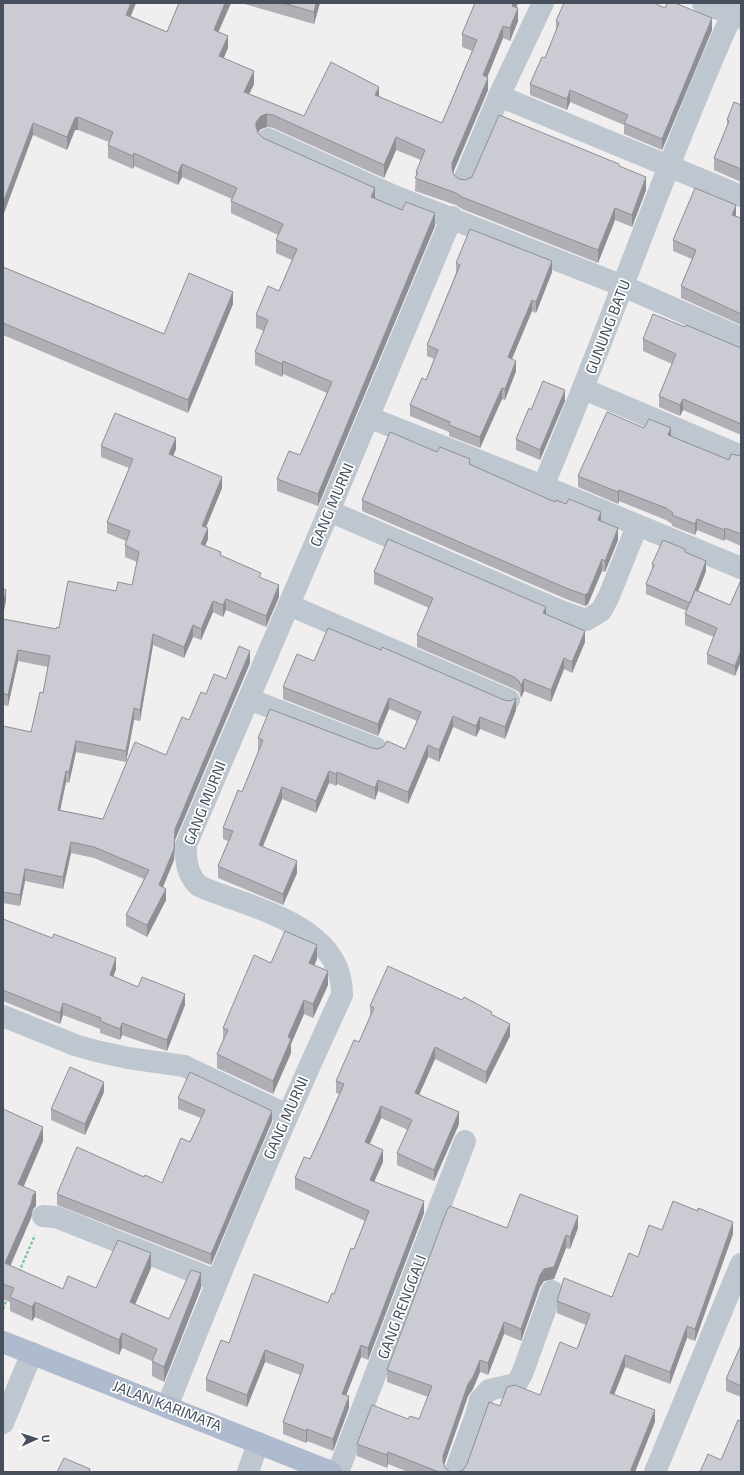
<svg xmlns="http://www.w3.org/2000/svg" width="744" height="1475" viewBox="0 0 744 1475" font-family="'Exo 2',sans-serif">
<rect width="100%" height="100%" fill="#f0eeee"/>
<g fill="none" stroke-linecap="round" stroke-linejoin="round">
<path stroke="#75cba8" stroke-width="2.5" stroke-dasharray="3 2" stroke-linecap="butt" d="M19,1272L35,1235
M3,1309L8,1297"/>
<path stroke="#bec7d0" stroke-width="22" d="M703,3L741,18
M499,96L741,196
M268,139L394,196L623,286L741,338
M464,180L499,96L543,3
M584,389L741,456
M368,417L543,486L741,568
M543,486C611,326 666,161 737,3
M329,511L561,611L586,620L601,611L609,596L637,526
M289,605L509,700
M249,699L376,748
M3,1016L75,1045L96,1051L128,1058L184,1066L287,1115
M43,1216L56,1217L217,1281
M167,1407C222,1267 279,1131 342,995C343,924 249,908 199,886C187,875 185,860 186,845L329,511L452,217
M3,1423L32,1353
M248,1472L258,1443
M338,1472L465,1141
M455,1472L476,1415L480,1400L489,1390L516,1384L522,1374L552,1291
M655,1472L741,1264"/>
<path stroke="#aebacd" stroke-width="22" d="M3,1342L331,1472"/>
</g>
<path fill="#afafb5" d="M3,3H136L131,16L167,32L179,3H231L218,32L228,48L224,58L254,84L249,94L304,116L379,97L442,123L472,51L462,47V34L518,3L516,7L518,21L510,41L503,38L487,77L488,90L453,173L454,175L459,179L465,180L619,166L646,190L632,227L615,220L598,263L462,209L456,205L415,191L416,172L421,160L396,150L384,178L273,128L267,127L261,129L258,133L263,138L375,199L435,226L318,506L277,491V479L300,455L327,393L283,374L282,377L255,365V352L264,331L256,328V315L279,291L292,260L276,253V240L278,235L231,213V201L232,199L182,177L178,185L134,166L133,169L108,158V145L109,142L78,130H75L67,150L33,135Z
M241,3H320L314,24Z
M556,21L712,30L662,150L624,134V125L570,102L567,110L530,95V84L545,58L556,31Z
M741,105V182L714,170V158L727,127V120Z
M736,216L741,218V325L681,298V286L692,259L673,251V240Z
M456,263L552,272L536,313L532,311L512,359L516,371L505,400L502,399L480,448L449,436V432L410,416V405L426,380L434,359L427,356V345L456,273Z
M3,267L164,334L233,304L188,413L3,335Z
M685,327L741,348V442V435L683,410L680,416L659,407V396L672,364L643,351V339Z
M565,401L540,460L516,450V439Z
M644,428L671,436L729,460L741,456V546L725,539L724,541L697,530L695,535L672,526V524L666,520L619,501L618,504L578,487V476Z
M101,446L176,449L173,456L222,488L206,527L208,539L205,546L221,556L261,578L279,597L266,627L226,610L223,617L213,612L201,640L193,637L184,658L153,645L140,721L134,720L126,762L76,752L69,783L66,782L60,810L103,819L166,755L206,694L226,679L250,663L175,840L174,860L162,887L166,900L147,937L126,926V915L144,879L94,858L71,853L63,889L25,881L20,906L3,903V726L31,732L43,693L48,667L18,661L8,706L3,705V619L56,629L116,591L132,585L137,562L125,557V545L126,541L107,533V522L129,468L101,457Z
M470,464L555,502L601,522L618,540L605,572L602,571L588,604L585,606L566,599L362,511V500Z
M685,552L706,571L698,591L730,605L741,580L735,676L707,664V654L714,637L685,625V614L687,611L646,594V584L652,569V564Z
M374,572L546,614L585,642L572,673L564,669L551,702L524,691L521,698L519,692L514,689L417,647V635L429,608L374,584Z
M314,661L516,710L505,739L480,729L476,737L453,727L439,762L428,757L408,804L378,791L375,800L337,784L336,786L329,783L316,813L282,799L263,846L297,873L283,905L218,878V866L228,841L223,839V828L242,792L259,750H258V738L378,749H405L417,721L389,709L378,736L283,699V687Z
M3,919L116,969L113,977L185,1005L167,1051L122,1035L120,1040L100,1033V1029L63,1015L60,1024L3,1001Z
M317,959L314,965L328,985L313,1018L304,1014L291,1044V1053L273,1094L217,1068V1054L223,1041V1028L271,963Z
M370,1006L492,1015L510,1036L486,1084L435,1059L419,1095L459,1124L434,1181L397,1165V1153L408,1130L381,1118L370,1144L383,1162L374,1181L424,1213L368,1360L361,1357L346,1395L349,1408L333,1451L307,1441L306,1443L283,1434V1422L300,1375L265,1362L247,1407L206,1391V1379L229,1343L328,1303L334,1294L354,1249L365,1221L295,1189V1178L310,1159L339,1094L336,1093V1081L359,1042L370,1016Z
M104,1092L85,1135L51,1120V1109Z
M178,1098L272,1121L211,1265L57,1205V1194L144,1177L162,1183L190,1142L201,1118L178,1109Z
M3,1109L43,1141L24,1186L36,1206L33,1209L31,1218L10,1266L63,1289L96,1288L151,1268L135,1304L169,1319L201,1288L164,1382L152,1376V1361L122,1348L119,1355L35,1317L32,1321L10,1311V1302L3,1299Z
M507,1228H578L570,1249L566,1248L554,1279L544,1281L540,1287L521,1341L504,1334L488,1375L480,1372L473,1389L468,1396L444,1465L445,1468L450,1472H454H408L388,1464L387,1468L357,1456V1444L408,1419H419L428,1397L387,1382V1370Z
M662,1230L733,1234L695,1341L687,1338L670,1384L625,1367L614,1395L655,1422L463,1470L467,1464L500,1406L540,1395L577,1349L586,1325L557,1313V1301L612,1297L638,1257Z
M741,1345V1397L726,1391V1379Z"/>
<path fill="#8e8f94" d="M131,3H136L126,27V15Z
M225,3H231L214,42V30Z
M316,3H320L314,24V12Z
M513,3H518L512,18V6Z
M518,8V21L510,41V28Z
M712,18V30L662,150V139Z
M503,26V38L483,88V75Z
M228,36V48L219,68V56Z
M254,71V84L244,105V92Z
M488,78V90L452,175V163Z
M379,87V100L375,95Z
M570,90V102L567,110V99Z
M267,114V127L261,129L256,134V122L261,116Z
M78,117V130H75L67,150V137L75,118Z
M33,123V135L3,216V203Z
M396,137V150L384,178V165Z
M134,153V166L133,169V156Z
M182,164V177L178,185V173Z
M646,177V190L632,227V215Z
M375,188V201L371,197Z
M736,205V217L732,215Z
M615,208V220L598,263V250Z
M435,213V226L318,506V494Z
M552,261V272L536,313V302Z
M233,292V304L188,413V400Z
M532,300V311L508,368V357Z
M283,361V374L282,377V364Z
M516,361V371L505,400V389Z
M502,388V399L480,448V437Z
M565,390V401L540,460V450Z
M683,399V410L680,416V405Z
M671,428V440L668,435Z
M176,438V449L169,465V454Z
M222,477V488L202,537V526Z
M619,490V501L618,504V492Z
M601,512V524L598,520Z
M697,519V530L695,535V524Z
M208,528V539L201,555V544Z
M618,528V540L605,572V561Z
M725,528V539L724,541V530Z
M602,559V571L588,604L585,606V595Z
M706,561V571L690,612V603Z
M279,585V597L266,627V616Z
M6,590V601L3,615V604Z
M226,599V610L223,617V605Z
M213,601V612L201,640V629Z
M546,607V618L543,613Z
M193,625V637L184,658V647Z
M585,631V642L572,673V662Z
M153,634V645L140,721V710Z
M18,650V661L8,706V695Z
M741,650V661L735,676V666Z
M250,651V663L175,840L174,860L159,897V885L175,829Z
M564,658V669L551,702V690Z
M524,679V691L521,698V686Z
M389,698V709L378,736V724Z
M516,698V710L505,739V727Z
M134,708V720L126,762V751Z
M453,716V727L439,762V750Z
M480,717V729L476,737V726Z
M76,741V752L69,783V772Z
M428,745V757L408,804V792Z
M66,771V782L58,821V810Z
M329,771V783L316,813V801Z
M337,772V784L336,786V774Z
M378,780V791L375,800V788Z
M282,787V799L259,856V845Z
M71,842V853L63,889V877Z
M297,861V873L283,905V894Z
M25,869V881L20,906V895Z
M166,889V900L147,937V925Z
M317,945V959L309,977V963Z
M116,958V969L110,986V975Z
M328,971V985L313,1018V1004Z
M185,994V1005L167,1051V1040Z
M304,1000V1014L291,1044V1053L273,1094V1081L288,1037Z
M63,1003V1015L60,1024V1013Z
M122,1023V1035L120,1040V1029Z
M510,1024V1036L486,1084V1072Z
M435,1047V1059L415,1104V1093Z
M104,1082V1092L85,1135V1124Z
M381,1106V1118L365,1154V1142Z
M272,1111V1121L211,1265V1254Z
M459,1112V1124L434,1181V1170Z
M43,1127V1141L18,1199V1184Z
M383,1150V1162L370,1191V1180Z
M36,1192V1206L33,1209L31,1218L5,1278V1263L33,1195Z
M424,1201V1213L368,1360V1348Z
M578,1216V1228L570,1249V1237Z
M733,1222V1234L695,1341V1329Z
M566,1235V1248L554,1279L544,1281L540,1287L521,1341V1329L540,1275Z
M151,1253V1268L130,1316V1302Z
M201,1273V1288L164,1382V1367Z
M35,1302V1317L32,1321V1307Z
M504,1322V1334L488,1375V1363Z
M687,1326V1338L670,1384V1372Z
M122,1333V1348L119,1355V1340Z
M361,1345V1357L342,1406V1394Z
M265,1350V1362L247,1407V1395Z
M625,1355V1367L610,1405V1393Z
M480,1360V1372L473,1389L468,1396L443,1468V1472V1456L468,1384Z
M349,1396V1408L333,1451V1439Z
M655,1410V1422L635,1472H630Z
M307,1429V1441L306,1443V1431Z
M388,1452V1464L387,1468V1455Z"/>
<path fill="#cbccd3" stroke="#8e8f94" d="M3,3H131L126,15L167,32L179,3H225L214,30L228,36L219,56L254,71L244,92L304,116L331,62L379,87L375,95L442,123L477,40L462,34L475,3H513L512,6L518,8L510,28L503,26L483,75L488,78L452,163V169L454,175L459,179L465,180L472,177L499,115L619,164V166L646,177L632,215L615,208L598,250L462,197L456,193L415,178L418,173L416,172L425,150L396,137L384,165L273,115L267,114L261,116L256,122V127L258,133L263,138L375,188L371,197L402,210L406,202L435,213L318,494L277,479L289,451L300,455L332,382L283,361L282,364L255,352L268,320L256,315L268,286L279,291L297,249L276,240L283,224L231,201L237,188L182,164L178,173L134,153L133,156L108,145L113,132L78,117L75,118L67,137L33,123L3,203Z
M283,3H316L314,12Z
M564,3H654L665,8L667,3H675L712,18L662,139L624,123L628,115L570,90L567,99L530,84L542,57L545,58L559,23L556,21Z
M734,102L741,105V169L714,158L729,121L727,120Z
M695,188L736,205L732,215L741,218V314L681,286L696,250L673,240Z
M470,229L552,261L536,302L532,300L508,357L516,361L505,389L502,388L480,437L449,425L450,422L410,405L422,378L426,380L438,350L427,345L460,265L456,263Z
M3,267L164,334L189,273L233,292L188,400L3,323Z
M653,314L685,327L686,325L741,348V424L683,399L680,405L659,396L676,354L643,339Z
M543,381L565,390L540,450L516,439L529,408L531,410Z
M607,412L644,428L649,419L671,428L668,435L729,460L731,454L741,456V534L725,528L724,530L697,519L695,524L672,515L673,513L666,508L619,490L618,492L578,476Z
M115,413L176,438L169,454L222,477L202,526L208,528L201,544L221,552L220,555L261,573L259,577L279,585L266,616L226,599L223,605L213,601L201,629L193,625L184,647L153,634L140,710L134,708L126,751L76,741L69,772L66,771L58,810L103,819L135,742L166,755L182,717L189,720L201,692L206,694L214,674L226,679L239,646L250,651L175,829L174,849L159,885L166,889L147,925L126,915L149,870L94,847L71,842L63,877L25,869L20,895L3,892V726L31,732L40,692L43,693L50,656L18,650L8,695L3,693V619L56,629L57,627L59,628L68,581L116,591L118,582L132,585L139,552L125,545L130,531L107,522L133,459L101,446Z
M390,432L437,452L440,447L470,459L469,464L555,502L556,500L566,504L569,499L601,512L598,520L618,528L605,561L602,559L588,593L585,595L566,588L362,500Z
M388,539L546,607L543,613L585,631L572,662L564,658L551,690L524,679L521,686L519,681L514,677L417,635L433,598L374,572Z
M663,540L685,549V552L706,561L690,603L646,584L654,565L652,564Z
M741,580V650L735,666L707,654L717,628L685,614L695,590L730,605Z
M3,589L6,590L3,604Z
M328,628L381,650L382,647L504,700L510,701L516,698L505,727L480,717L476,726L453,716L439,750L428,745L408,792L378,780L375,788L337,772L336,774L329,771L316,801L282,787L259,845L297,861L283,894L218,866L233,831L223,828L238,790L242,792L263,740L258,738L270,709L372,748L378,749L384,746L387,741L405,749L421,712L389,698L378,724L283,687L297,654L314,661Z
M3,919L52,938L54,934L116,958L110,975L138,987L142,977L185,994L167,1040L122,1023L120,1029L100,1021L101,1018L63,1003L60,1013L3,990Z
M285,931L317,945L309,963L328,971L313,1004L304,1000L288,1037L291,1039L273,1081L217,1054L228,1030L223,1028L254,955L271,963Z
M388,966L462,1000L464,997L492,1012L491,1014L510,1024L486,1072L435,1047L415,1093L459,1112L434,1170L397,1153L412,1120L381,1106L365,1142L383,1150L370,1180L424,1201L368,1348L361,1345L342,1394L349,1396L333,1439L307,1429L306,1431L283,1422L304,1365L265,1350L247,1395L206,1379L221,1340L229,1343L254,1274L328,1303L332,1293L334,1294L351,1248L354,1249L369,1211L295,1178L304,1157L310,1159L326,1125L344,1084L336,1081L354,1040L359,1042L374,1008L370,1006Z
M70,1067L104,1082L85,1124L51,1109Z
M190,1072L272,1111L211,1254L57,1194L77,1147L144,1177L145,1175L162,1183L181,1138L190,1142L205,1110L178,1098Z
M3,1109L43,1127L18,1184L36,1192L33,1195L31,1204L5,1263L63,1289L68,1276L96,1288L118,1240L151,1253L130,1302L169,1319L191,1270L201,1273L164,1367L152,1361L157,1349L122,1333L119,1340L35,1302L32,1307L10,1297L14,1288L3,1284Z
M520,1194L578,1216L570,1237L566,1235L554,1267L544,1269L540,1275L521,1329L504,1322L488,1363L480,1360L473,1377L468,1384L443,1456V1462L445,1468L450,1472H454H439L388,1452L387,1455L357,1444L372,1405L408,1419L410,1416L419,1419L432,1386L387,1370L447,1210L450,1206L507,1228Z
M673,1201L698,1211V1208L733,1222L695,1329L687,1326L670,1372L625,1355L610,1393L655,1410L630,1472H631H457L463,1470L467,1464L489,1402L500,1406L507,1387L515,1385L540,1395L560,1342L577,1349L590,1314L557,1301L564,1278L612,1297L629,1253L638,1257L649,1225L662,1230Z
M741,1345V1386L726,1379Z
M738,1420L741,1421V1472H700L708,1454L721,1460Z
M64,1458L90,1469L89,1472H57Z"/>
<g text-anchor="middle" stroke-width="3.5" stroke-linejoin="round" paint-order="stroke">
<g font-size="15" fill="#464f5b" stroke="#fff">
<text transform="translate(608 327) rotate(-69)" y="5">GUNUNG BATU</text>
<text transform="translate(332 505) rotate(-67)" y="5">GANG MURNI</text>
<text transform="translate(205 803) rotate(-68)" y="5">GANG MURNI</text>
<text transform="translate(286 1118) rotate(-66)" y="5">GANG MURNI</text>
<text transform="translate(402 1307) rotate(-69)" y="5">GANG RENGGALI</text>
<text transform="translate(167 1406) rotate(21)" y="5">JALAN KARIMATA</text>
</g>
</g>
<rect width="744" height="1475" fill="none" stroke="#464f5b" stroke-width="8"/>
<g transform="translate(36 1439) rotate(87)" stroke="#ffffff" stroke-width="3" paint-order="stroke">
<path d="M0-3L7 15L0 10L-7 15Z" fill="#464f5b"/>
<text y="-6" font-size="11" font-weight="bold" text-anchor="middle" fill="#464f5b">U</text>
</g>
</svg>
